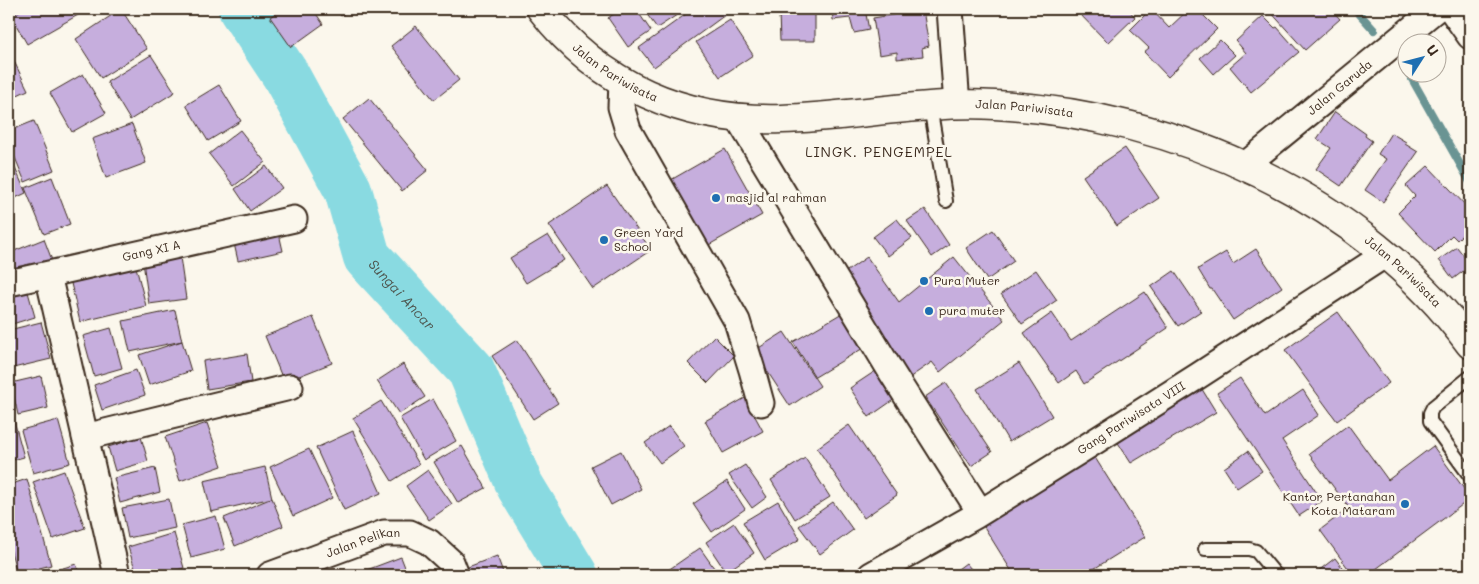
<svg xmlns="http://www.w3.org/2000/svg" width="1479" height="584" viewBox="0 0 1479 584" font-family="Mali,sans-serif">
<rect width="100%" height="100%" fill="#fbf7ec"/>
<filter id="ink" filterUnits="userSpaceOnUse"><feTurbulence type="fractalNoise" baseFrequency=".02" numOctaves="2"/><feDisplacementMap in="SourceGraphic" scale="10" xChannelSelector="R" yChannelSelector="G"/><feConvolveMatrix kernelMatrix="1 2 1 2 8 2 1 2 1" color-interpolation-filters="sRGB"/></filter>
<g filter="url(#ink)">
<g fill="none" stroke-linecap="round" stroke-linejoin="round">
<path stroke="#6a9493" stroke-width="8" d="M1355,9L1374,30
M1408,72L1470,182"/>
<path stroke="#89dae1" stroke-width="48" id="s1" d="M242,9L285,74L348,190L367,257L471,370L520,486L574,575"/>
</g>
<path fill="#c6aedd" stroke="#3b2a1e" d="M23,9H74L78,15L27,44L11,16Z
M121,9L147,49L101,78L76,39Z
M281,9H313L323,24L291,47L270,17Z
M335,9H350L341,16Z
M621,9H636L651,31L628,47L608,18Z
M643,9H686L657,28Z
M693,9H721L725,15L654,67L639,48Z
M760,9H822L815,10V41H780L779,13L760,14Z
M832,9H865L869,30L854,33L850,18L833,20Z
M1075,9H1128L1135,17L1108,43Z
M1151,9L1169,28L1189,9H1197L1217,29L1168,77L1144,52L1149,48L1130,30Z
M1268,9H1331L1340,19L1305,50Z
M923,10L929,46L922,48L923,56L897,59V52L879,55L873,18Z
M1263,16L1275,28L1277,27L1299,52L1251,92L1230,67L1246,53L1236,41Z
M730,20L753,55L720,77L696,42Z
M416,26L459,80L434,100L391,46Z
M1220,40L1235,55L1214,74L1200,58Z
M9,51L28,90L9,99Z
M151,55L175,92L130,120L107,82Z
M83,74L106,113L72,132L50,93Z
M219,85L241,121L208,141L186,105Z
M369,98L428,170L402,191L343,119Z
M1335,112L1366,134L1365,136L1372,141L1341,186L1316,169L1331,148L1317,139Z
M34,121L54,170L25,182L9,143V131Z
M132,124L146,163L106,178L92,139Z
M240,130L265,162L234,186L209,154Z
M1391,133L1406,142L1405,144L1418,152L1383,202L1365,190L1386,159L1378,154Z
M1125,148L1159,198L1117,226L1083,176Z
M725,149L762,215L707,246L669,181Z
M11,159L26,193L9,201V160Z
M266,166L282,188L250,211L235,189Z
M1428,166L1470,210V227L1457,240L1452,235L1435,252L1398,213L1415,196L1406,186Z
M52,177L70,224L44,234L25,188Z
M607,186L651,250L593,289L549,225Z
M925,209L949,245L932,257L907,221Z
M897,219L912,238L888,256L873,237Z
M278,229L283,251L238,261L233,239Z
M993,230L1014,261L987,280L966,248Z
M548,235L564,260L526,283L510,258Z
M44,239L53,263L9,272V253Z
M1457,247L1470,264V266L1453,279L1439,260Z
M1256,249L1282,287L1233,320L1212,289H1210L1198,269L1226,252L1233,264Z
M180,257L186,299L149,304L143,262Z
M867,257L899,302L954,257L1004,320L940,372L932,362L909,378L837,278Z
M135,263L146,306L80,322L70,279Z
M1036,270L1057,300L1022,324L1001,294Z
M1174,271L1201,311L1178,326L1151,287Z
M28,292L35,317L9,325V297Z
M1145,292L1168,328L1084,384L1076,371L1059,383L1024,333L1052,313L1071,341Z
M849,309L870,344L815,377L793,342Z
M175,310L182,341L130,352L123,321Z
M1338,312L1389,383L1337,421L1285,350Z
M313,317L332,363L284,382L265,336Z
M41,322L51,359L9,369V330Z
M111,328L122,368L94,376L83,336Z
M784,332L820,386L790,406L754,351Z
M714,336L734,356L708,383L688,363Z
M517,340L558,403L533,419L492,356Z
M182,341L191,371L149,385L139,355Z
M247,354L251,382L207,389L203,361Z
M1019,363L1052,416L1009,442L977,389Z
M403,364L425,397L399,414L377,381Z
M880,368L899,396L869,417L850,388Z
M136,370L145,395L102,410L94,385Z
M41,376L48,408L18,415L11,383Z
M1240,378L1265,416L1303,390L1319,415L1282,440L1322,501L1299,516L1217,393Z
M946,383L992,452L971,466L925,397Z
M1200,386L1216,412L1131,463L1115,438Z
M745,398L763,431L723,453L705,421Z
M433,399L456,441L424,460L400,418Z
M381,401L419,464L392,481L353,418Z
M9,402L24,457L9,461Z
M58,420L70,463L33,473L21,430Z
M207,423L222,466L180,481L165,437Z
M849,425L897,495L864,518L817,448Z
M1348,425L1388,480L1433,446L1470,497V499L1368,575H1353L1320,530L1349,508L1309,454Z
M669,426L684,446L660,463L645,443Z
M353,431L381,493L344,510L316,448Z
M141,437L148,461L115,471L108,447Z
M462,446L486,488L458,503L434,462Z
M309,449L332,498L293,516L270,467Z
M621,451L641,489L611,505L591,466Z
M1248,451L1262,471L1237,488L1224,468Z
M1094,456L1145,537L1084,575H1014L983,525Z
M805,458L830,497L795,519L771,480Z
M745,465L767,497L752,508L729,475Z
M265,467L272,498L211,512L204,481Z
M155,468L160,492L120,503L114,478Z
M428,470L452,504L429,520L406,486Z
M64,471L85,528L53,539L33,482Z
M27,479L51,565L17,574L9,544V485Z
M727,481L745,509L712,532L693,504Z
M272,498L283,526L235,546L224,518Z
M169,499L175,528L128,538L122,508Z
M778,501L800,539L765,560L743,522Z
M833,502L853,530L820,554L799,526Z
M216,516L225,549L191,558L182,525Z
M734,523L754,553L726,572L706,542Z
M174,533L184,568L158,575H137L128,547Z
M700,548L719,575H661Z
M497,556L504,575H462L460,570Z
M401,557L408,575H365L364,571Z
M1335,558L1348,575H1313Z
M966,563L976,575H950Z
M76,564L80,575H41Z"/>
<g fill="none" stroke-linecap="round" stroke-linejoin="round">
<g stroke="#3b2a1e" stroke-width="16">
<path id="lane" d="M930,106L946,201
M1470,377L1433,407L1430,413V421L1470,476
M1205,549H1249L1256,551L1276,575"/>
</g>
<g stroke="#3b2a1e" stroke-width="29">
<g id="street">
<path d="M950,9L957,105"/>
<path d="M1451,9L1470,36"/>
<path d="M622,82L621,107L628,130L737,321L752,370L761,403"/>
<path d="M738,118L892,373L980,512"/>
<path id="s2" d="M1244,166L1436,9"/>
<path d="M48,275L117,575"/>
<path id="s3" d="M9,283L294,219"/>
<path d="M85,437L290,387"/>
<path id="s4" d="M270,575L384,533H410L429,542L451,562L456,575"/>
<path id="s5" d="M871,575L975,516L1094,442L1198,376L1386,254"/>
</g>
</g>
<g stroke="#3b2a1e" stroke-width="31">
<g id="secondary">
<path id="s6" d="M541,9C600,86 685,122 782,119C853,117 924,101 995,105C1174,114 1363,198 1470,344"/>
</g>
</g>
<use href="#lane" stroke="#fbf7ec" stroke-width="12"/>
<use href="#street" stroke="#fbf7ec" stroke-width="25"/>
<use href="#secondary" stroke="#fbf7ec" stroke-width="28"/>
</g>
</g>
<g fill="#1f6fb2" stroke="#fbf7ec" stroke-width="2">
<circle cx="716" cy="198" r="5"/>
<circle cx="604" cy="240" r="5"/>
<circle cx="924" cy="281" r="5"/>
<circle cx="929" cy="311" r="5"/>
<circle cx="1405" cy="504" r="5"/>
</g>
<g text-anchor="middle" stroke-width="5" stroke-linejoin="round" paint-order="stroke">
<g font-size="12" fill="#3b2a1e" stroke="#fbf7ec">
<text dy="4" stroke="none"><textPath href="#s6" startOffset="99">Jalan Pariwisata</textPath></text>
<text dy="4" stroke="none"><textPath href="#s2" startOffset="124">Jalan Garuda</textPath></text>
<text dy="4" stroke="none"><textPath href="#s6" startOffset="519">Jalan Pariwisata</textPath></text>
<text dy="4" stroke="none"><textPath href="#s3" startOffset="146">Gang XI A</textPath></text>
<text dy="4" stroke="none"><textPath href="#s6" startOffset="939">Jalan Pariwisata</textPath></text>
<text dy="4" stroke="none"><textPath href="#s5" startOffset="304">Gang Pariwisata VIII</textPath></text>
<text dy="4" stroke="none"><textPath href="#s4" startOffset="99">Jalan Pelikan</textPath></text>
</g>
<g font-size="12" fill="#3b2a1e" stroke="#fbf7ec" text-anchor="start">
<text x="726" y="202">masjid al rahman</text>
<text x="614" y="237">Green Yard<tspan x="614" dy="14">School</tspan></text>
<text x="934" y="285">Pura Muter</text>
<text x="939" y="315">pura muter</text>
<text x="1395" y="501" text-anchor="end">Kantor Pertanahan<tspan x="1395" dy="14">Kota Mataram</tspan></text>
</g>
<g font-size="14" letter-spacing="1" fill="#3b2a1e" stroke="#fbf7ec">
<text x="879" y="157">LINGK. PENGEMPEL</text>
</g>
<g font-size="14" font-style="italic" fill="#4e564f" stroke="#fbf7ec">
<text dy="5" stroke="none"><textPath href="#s1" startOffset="331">Sungai Ancar</textPath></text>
</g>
</g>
<rect width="1479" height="584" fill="none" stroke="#fbf7ec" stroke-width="30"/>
<rect x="15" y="15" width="1449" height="554" fill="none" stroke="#3b2a1e" stroke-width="2" filter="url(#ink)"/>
<g transform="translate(1422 58) rotate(54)"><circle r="24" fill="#fbf7ec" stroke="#aea59a"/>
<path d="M0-4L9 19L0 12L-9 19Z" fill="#1f6fb2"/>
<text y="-8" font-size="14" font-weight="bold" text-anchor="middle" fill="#3b2a1e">U</text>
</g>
</svg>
